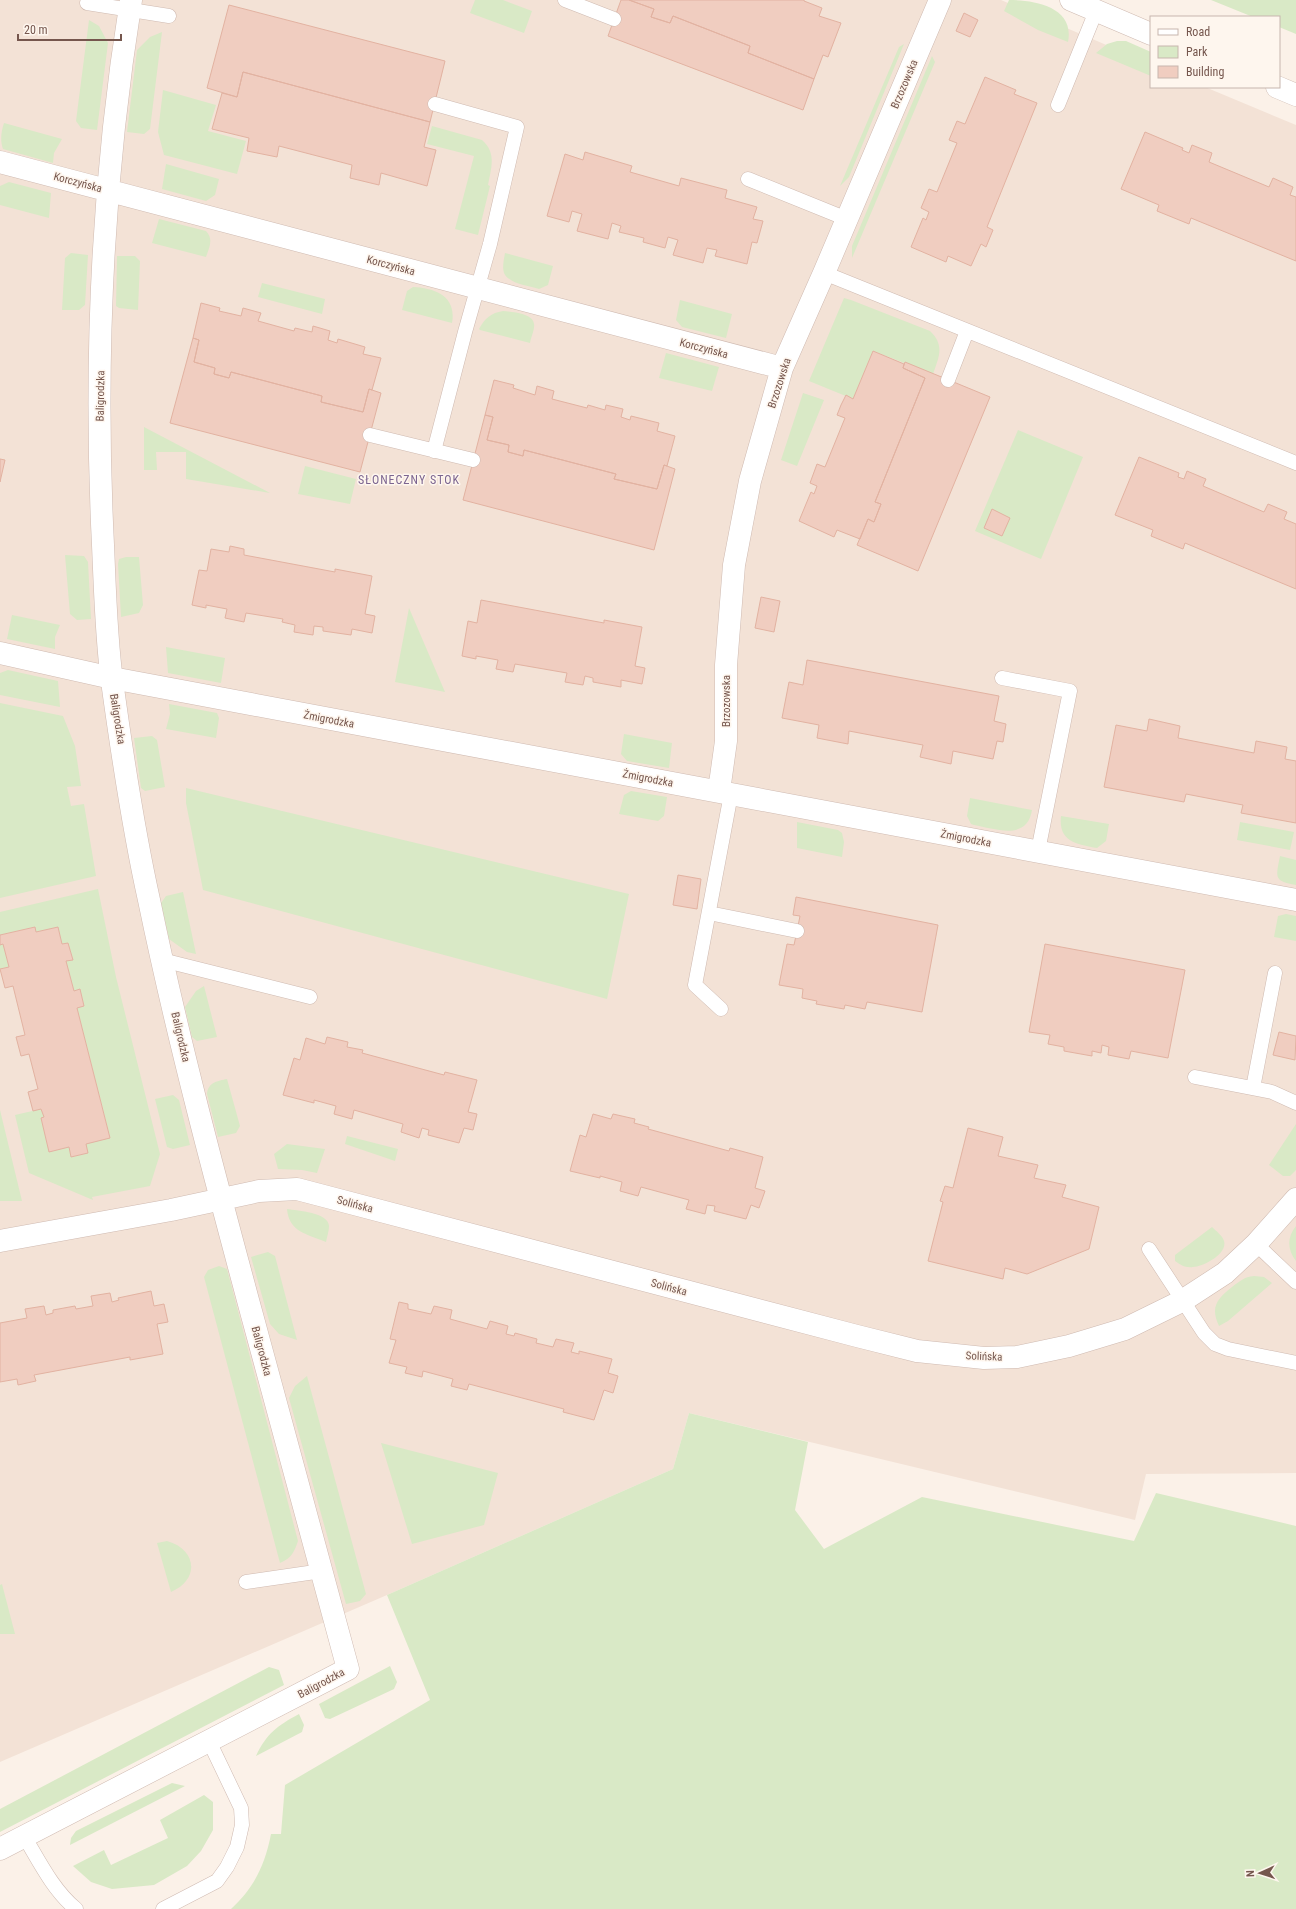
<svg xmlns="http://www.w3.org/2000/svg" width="1296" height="1909" viewBox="0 0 1296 1909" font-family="'Roboto Condensed',sans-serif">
<rect width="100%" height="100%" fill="#fbf1e8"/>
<path fill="#f3e2d6" d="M0,0H1001L1151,64V87H1205L1296,125V1473L1146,1474L1135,1520L689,1413L673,1469L387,1595L0,1762Z"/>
<path fill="#d9e9c6" d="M475,0H503L532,11L524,33L470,13Z
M1009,0C1035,0 1075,7 1068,42L1038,30L1004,11Z
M1211,0H1296V34L1279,27V17H1253Z
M89,20L99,26L108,43L97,130L81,128L76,121Z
M162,32L150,129L144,134L127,132L137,50L150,37Z
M1117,41H1126L1151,52V76L1096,53L1107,44Z
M904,44L849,177L840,186L899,47Z
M932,56L935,62L852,258V246Z
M163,90L216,105L208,131L246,141L237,174L164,155L158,132Z
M4,123L62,139L54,153L53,163L3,149C0,141 1,132 4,123Z
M432,126L482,140C497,153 491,168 488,185L490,186L478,235L455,229L474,156L427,144Z
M166,164L219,179L215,195L206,201L162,189Z
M9,182L51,193L49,218L0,205V186Z
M159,219L206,231C214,239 209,248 206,257L152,243Z
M71,253L88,255L85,305L79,310H62L65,258Z
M505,253L553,266L548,285L539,289C529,286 509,284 504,273C502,267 504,259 505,253Z
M117,256H135L140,261L138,310L119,308L116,306Z
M262,283L325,299L322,314L258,297Z
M413,287C435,288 457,296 452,323L402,310L407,291Z
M844,298L851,300L930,331C945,345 939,357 933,374L873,351L853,399L809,381Z
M680,300L732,314L726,338L682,327L676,320Z
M503,311C512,312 533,313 534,324C535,329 531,337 530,343L480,330L479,329C485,318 491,313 503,311Z
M666,353L719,367L712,391L659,378Z
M803,393L824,400L797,466L781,460Z
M144,427L270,493L186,479V452H156L157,470H144Z
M1018,430L1083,457L1041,559L975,531Z
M305,466L356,479L350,504L298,494Z
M65,555L84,556L88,562L91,619L77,620L70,614Z
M126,557H139L143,605L139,613L121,617L118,564L119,559Z
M409,608L445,692L395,682Z
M12,615L60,625L55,637V649L7,639Z
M166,647L225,658L221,683L168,673Z
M8,670L58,681L60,707L0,695V673Z
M0,703L63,716L75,746L81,786L67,787L71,806L84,804L96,876L0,898Z
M169,704L217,713L219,718L216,738L166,729L170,714Z
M624,734L672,743L669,768L627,761L621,754Z
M152,736L157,740L165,787L145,791L141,788L134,738Z
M186,788L629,894L607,999L203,890L186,803Z
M631,791L667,797L664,816L658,821L619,814L624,795Z
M970,798L1032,810C1027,841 996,829 974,825L971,824L967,816Z
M1061,816L1109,824L1106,841L1097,848C1077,844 1058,842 1061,816Z
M797,822L838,830L842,833L844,842L842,857L797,848Z
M1240,822L1294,832L1290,850L1237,840Z
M1280,856L1296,860V885C1273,881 1276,877 1280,856Z
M98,889L116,977L160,1154L150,1186L92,1197L93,1200L29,1173L15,1115L41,1109L44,1117L41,1118L49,1152L69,1147L72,1157L88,1153L86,1144L110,1137L77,1008L84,1006L80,989L74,991L66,961L73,960L68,943L62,944L58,927L36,932L34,927L0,935V912Z
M183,892L196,954L187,952L169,939L161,903L166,896Z
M1286,914L1296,916V941L1274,937L1278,916Z
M0,944H3L9,967L0,969Z
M204,986L217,1037L197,1041L192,1037L185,1007L196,991Z
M227,1079L240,1126L236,1133L218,1137L207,1094C208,1082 218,1081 227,1079Z
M173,1095L179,1100L190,1145L173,1149L167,1147L155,1099Z
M0,1110L22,1201H0Z
M1296,1124V1170L1290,1176H1283L1269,1165Z
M347,1136L398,1149L395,1161L345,1144Z
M287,1144L325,1149L317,1173L302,1170L278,1169L274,1154Z
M287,1209C298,1211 328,1212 329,1226C329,1231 327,1237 326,1242C307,1234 289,1232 287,1209Z
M1296,1226V1261C1287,1249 1287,1237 1296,1226Z
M1212,1227C1216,1231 1223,1236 1224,1241C1228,1254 1203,1267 1193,1267C1185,1268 1181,1265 1175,1261V1255Z
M268,1252L275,1256L297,1340L279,1334L270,1324L251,1257Z
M219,1266L227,1269L298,1541C294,1552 292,1558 280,1563L204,1277L208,1270Z
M1254,1276L1264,1277L1272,1283L1228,1321L1219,1326C1210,1307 1217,1299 1232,1287C1240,1281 1244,1277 1254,1276Z
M307,1376L366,1594L360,1601L346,1604L289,1398L295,1386Z
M689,1413L808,1442L795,1510L824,1549L922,1497L1134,1541L1156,1493L1296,1526V1909H231C254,1888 265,1865 271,1834H281L285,1785L430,1700L387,1595L673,1469Z
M381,1443L498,1473L484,1525L412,1544Z
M167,1541C197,1549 200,1580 171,1592L157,1543Z
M2,1584L15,1634H0V1585Z
M390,1666L397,1682L394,1689L330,1719L325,1718L319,1704Z
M269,1667L279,1670L284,1685L0,1832V1809Z
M299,1714L304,1725L302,1732L256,1756C267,1733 277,1726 299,1714Z
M172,1783L185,1786L70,1845L71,1838L76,1831Z
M204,1795L213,1802V1830L201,1851L187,1866L154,1885L112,1889L91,1882L73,1866L104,1850L111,1865L168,1838L160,1820Z"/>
<path fill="#f0cdc0" stroke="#e2b2a1" d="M621,0H629L654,9L651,17L670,23L673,16L750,46L748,53L814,79L803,110L608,36Z
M629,0H804V1L822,8L819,16L841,23L828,57L823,55L814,79L748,53L750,46L673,16L670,23L651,17L654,9Z
M229,5L445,61L430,122L243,72L237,97L207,88Z
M964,13L978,20L970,37L956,31Z
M243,72L430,122L424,147L436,150L427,186L381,173L379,185L350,178L352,165L279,146L277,157L247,151L249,138L212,129L222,93L237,97Z
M985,77L1016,90L1014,94L1037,103L987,227L993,230L986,247L981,244L971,266L948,256L946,262L911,247L923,218L926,220L929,212L921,208L929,189L937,192L957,143L949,140L957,121L965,124Z
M1145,132L1183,148L1182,150L1189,153L1192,145L1212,153L1209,162L1269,187L1273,178L1293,187L1290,195L1296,197V261L1191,218L1189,224L1157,211L1159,205L1121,189Z
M585,152L632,166L630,172L679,186L681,178L727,190L725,198L757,207L753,219L763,221L757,243L752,242L747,264L715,256L717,250L707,248L703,263L673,255L678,240L668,237L665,248L643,242L644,238L619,232L621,226L612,223L608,239L577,231L582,214L572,211L569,222L547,216L565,154L583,160Z
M201,303L220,308L219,311L241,316L243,308L261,313L258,321L294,331L295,328L312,332L313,326L330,331L328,340L337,343L338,339L365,347L363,354L381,358L372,390L369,389L363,412L321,402L322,396L231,372L229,378L214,374L215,368L194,362L199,340L193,338Z
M193,338L199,340L194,362L215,368L214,374L229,378L231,372L322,396L321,402L363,412L369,389L381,393L360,472L170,423Z
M873,351L904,364L903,368L925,378L875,502L881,504L874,522L868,519L860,539L837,530L834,537L799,521L811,492L814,494L817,486L810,483L817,464L825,467L845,418L837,415L841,405L846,395L853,399Z
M905,362L990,397L918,571L857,545L868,519L874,522L881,504L875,502L925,378L903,368Z
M494,380L514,385L513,388L535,395L537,386L554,391L552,399L587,408L588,405L605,410L606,405L623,409L621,417L630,420L631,416L659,423L657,431L675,436L667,466L664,465L657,489L614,479L616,474L524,450L523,456L508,452L509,445L487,440L493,417L485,415Z
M485,415L493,417L487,440L509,445L508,452L523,456L524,450L616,474L614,479L657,489L664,465L675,469L654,550L463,500Z
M1139,457L1179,473L1178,477L1184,479L1187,471L1206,479L1203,486L1264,512L1268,504L1287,512L1284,519L1296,524V589L1185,543L1183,549L1151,536L1153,530L1115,515Z
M0,459L5,460L0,482Z
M992,509L1010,518L1002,536L984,528Z
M230,546L244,549V555L335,572V569L372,576L365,614L375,616L372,633L352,629L351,635L323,631V627L314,626L313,635L294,632L295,625L282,622L283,619L246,613L244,622L225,618L227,609L206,605V608L192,605L199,570L207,571L211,549L229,552Z
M761,597L780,601L774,632L755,628Z
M481,600L604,623V620L642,627L635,666L645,668L642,684L621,680V687L593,682V678L585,676L583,685L565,682L567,673L515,664L513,672L496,669L498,660L476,656V659L462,656L468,621L477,623Z
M807,660L999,696L994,721L1006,724L1003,742L997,741L993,759L953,751L951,764L920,757L923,745L849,731L848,744L817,738L819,725L782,718L789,682L803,685Z
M1149,719L1180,726L1178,738L1254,753L1256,741L1287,747L1285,759L1296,761V823L1241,813L1243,805L1186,794L1184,802L1104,787L1116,725L1147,731Z
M678,875L701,879L697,909L673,905Z
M796,897L938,925L922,1012L867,1002L865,1009L845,1005L844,1009L816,1004L817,1001L802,998L803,989L779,985L787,944L794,945L797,931L800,916L793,915Z
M35,927L36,932L58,927L62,944L68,943L73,960L66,961L74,991L80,989L84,1006L77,1008L110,1138L86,1144L88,1153L71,1157L69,1147L49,1152L41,1118L44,1117L41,1109L33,1111L28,1092L38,1089L29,1054L21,1056L16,1037L25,1035L13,986L5,988L0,969L9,967L3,944L0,945V935Z
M1045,944L1185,970L1168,1058L1131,1051L1129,1059L1108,1055L1109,1047L1102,1045L1101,1053L1092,1051V1056L1064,1051V1047L1048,1044L1050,1035L1029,1032Z
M1279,1032L1296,1036L1295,1060L1273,1055Z
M327,1037L348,1042L347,1047L363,1050L362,1053L444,1075L445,1072L477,1080L468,1112L477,1114L473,1130L464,1128L459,1143L428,1135L429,1130L422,1128L419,1138L401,1132L403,1124L354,1110L352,1119L334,1114L336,1106L314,1100V1103L283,1095L294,1058L300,1060L306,1038L325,1044Z
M593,1114L611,1119L613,1114L635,1119L634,1123L649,1127L648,1129L729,1151L730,1148L763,1157L755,1188L765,1191L759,1208L751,1205L746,1219L714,1211L715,1206L707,1205L705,1214L686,1209L689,1200L641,1187L638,1196L620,1191L622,1182L600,1176V1178L570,1171L580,1135L586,1137Z
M968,1128L1003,1137L998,1156L1038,1165L1034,1178L1066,1185L1062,1197L1099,1207L1089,1249L1027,1274L1005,1268L1003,1279L928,1261L943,1202L940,1201L945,1186L953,1188Z
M151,1291L154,1306L164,1304L168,1322L157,1324L163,1354L130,1360V1357L34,1375L36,1381L18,1385L17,1379L0,1382V1323L27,1318L25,1309L44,1306L46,1315L53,1313V1310L75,1306L76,1309L93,1306L91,1296L110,1293L112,1302L119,1300L118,1298Z
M399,1302L408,1304V1309L431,1314L434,1306L452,1310L450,1319L487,1329L490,1321L508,1326L506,1334L514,1336L515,1333L537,1339L536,1343L553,1347L556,1339L574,1343L571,1352L579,1354V1351L612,1359L608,1373L618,1376L613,1393L604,1390L594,1420L563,1412L564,1409L469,1384L467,1390L451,1386L453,1379L423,1371L422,1377L405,1373L407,1367L389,1363L396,1340L390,1339Z"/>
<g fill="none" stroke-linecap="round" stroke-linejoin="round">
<g stroke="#cfbab1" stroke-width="15">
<path id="service" d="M565,0L614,19
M87,3L169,16
M1058,105L1096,11
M748,179L847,219
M824,273L1296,463
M948,380L967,331
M370,435L473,460
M434,451L465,332L490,244L517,127L435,104
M1002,678L1070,691L1038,851
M709,913L797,931
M162,960L310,997
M721,1009L695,985L731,794
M1195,1077L1272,1092L1296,1103
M1253,1088L1275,973
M1256,1244L1296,1282
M1149,1249L1204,1333L1215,1344L1228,1349L1296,1363
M246,1582L322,1571
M24,1836C39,1861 53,1890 76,1909
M163,1909L217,1881L227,1867L237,1847L242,1825L241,1808L209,1741"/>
</g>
<g stroke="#cfbab1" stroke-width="23">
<path id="minor" d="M1071,0L1151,34
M1277,87L1296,95
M0,162L782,368
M0,653L112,678L1296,900
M719,791L726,741V665L734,565L750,481L782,368L824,273L940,0
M0,1241L171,1210L259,1191L297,1189L857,1336L917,1351L984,1358L1017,1357L1069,1346L1125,1329L1182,1301L1225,1273L1256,1244L1296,1199
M0,1849L348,1669C316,1551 284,1433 252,1315C215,1178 178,1040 149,900C133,828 122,754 112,681C106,636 105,590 103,545C94,364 102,180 131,0"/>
</g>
<use href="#service" stroke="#fff" stroke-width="14"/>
<use href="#minor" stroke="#fff" stroke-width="22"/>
</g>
<g text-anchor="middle" stroke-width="3" stroke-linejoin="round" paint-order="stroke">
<g font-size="11" fill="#75564d" stroke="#fef6ee">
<text transform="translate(904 84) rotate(-67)" y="4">Brzozowska</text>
<text transform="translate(78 182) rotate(15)" y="4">Korczyńska</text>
<text transform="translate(391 265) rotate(15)" y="4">Korczyńska</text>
<text transform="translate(704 348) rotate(15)" y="4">Korczyńska</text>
<text transform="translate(779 383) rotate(-72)" y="4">Brzozowska</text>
<text transform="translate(100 396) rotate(-89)" y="4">Baligrodzka</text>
<text transform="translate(726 701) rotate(-90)" y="4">Brzozowska</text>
<text transform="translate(118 719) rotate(81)" y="4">Baligrodzka</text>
<text transform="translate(329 719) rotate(11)" y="4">Żmigrodzka</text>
<text transform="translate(648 778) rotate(11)" y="4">Żmigrodzka</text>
<text transform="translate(966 838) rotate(11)" y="4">Żmigrodzka</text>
<text transform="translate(181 1037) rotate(77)" y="4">Baligrodzka</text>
<text transform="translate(355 1204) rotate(15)" y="4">Solińska</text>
<text transform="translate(669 1287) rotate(15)" y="4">Solińska</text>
<text transform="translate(262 1351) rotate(75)" y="4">Baligrodzka</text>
<text transform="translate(984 1356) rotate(2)" y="4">Solińska</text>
<text transform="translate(321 1683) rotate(-28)" y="4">Baligrodzka</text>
</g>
<g font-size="12" letter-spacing="1" fill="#7c6590" stroke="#fef6ee">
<text x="409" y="484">SŁONECZNY STOK</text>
</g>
</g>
<rect x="1150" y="16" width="130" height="72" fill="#fef6ee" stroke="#c7b6ae"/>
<rect x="1158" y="29" width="20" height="6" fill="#ffffff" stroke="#c7b6ae"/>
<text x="1186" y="36" font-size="12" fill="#75564d">Road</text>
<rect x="1158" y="46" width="20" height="12" fill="#d9e9c6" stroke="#c7b6ae"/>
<text x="1186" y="56" font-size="12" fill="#75564d">Park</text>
<rect x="1158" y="66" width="20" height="12" fill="#f0cdc0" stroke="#c7b6ae"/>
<text x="1186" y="76" font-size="12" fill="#75564d">Building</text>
<g transform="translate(1260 1873) rotate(267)" stroke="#fef6ee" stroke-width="3" paint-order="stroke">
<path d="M0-3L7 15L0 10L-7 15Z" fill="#75564d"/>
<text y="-6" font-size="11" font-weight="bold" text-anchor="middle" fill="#75564d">N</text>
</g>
<path d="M18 34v6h103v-6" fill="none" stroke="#75564d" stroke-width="2"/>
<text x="24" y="34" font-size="12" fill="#75564d" stroke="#fef6ee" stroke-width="3" paint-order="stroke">20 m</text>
</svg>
